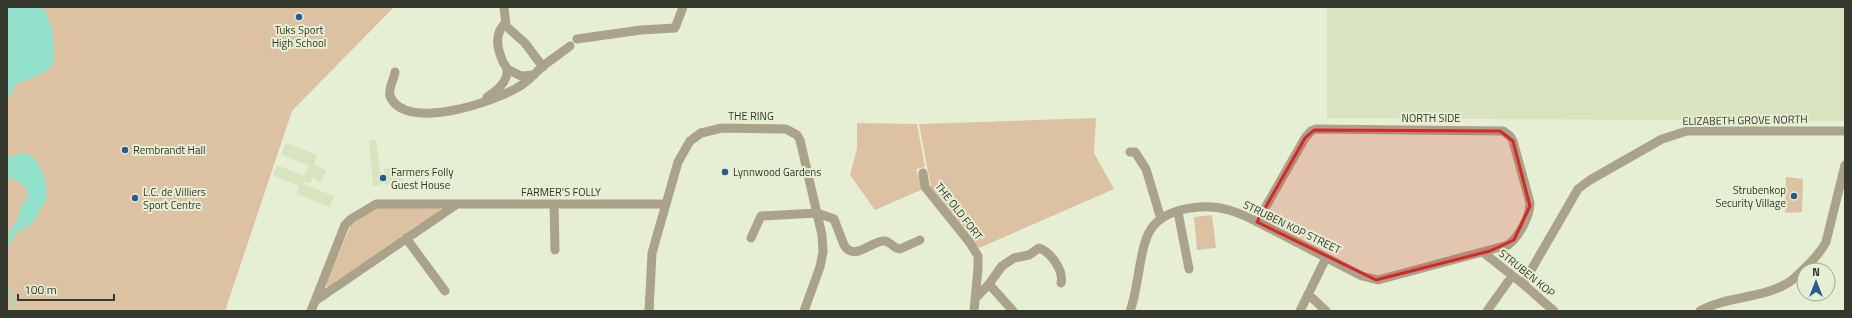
<svg xmlns="http://www.w3.org/2000/svg" width="1852" height="318" viewBox="0 0 1852 318" font-family="'Titillium Web',sans-serif">
<rect width="100%" height="100%" fill="#e6eed3"/>
<path fill="#d9e3c0" d="M1327,7H1845V121L1327,118Z
M376,140L380,172L384,173V167L403,170L404,181H398V183H389V185L380,183V185L373,186L369,141Z
M286,143L317,155L314,164L326,171L322,180L320,182L314,179L313,176L310,183L304,182L303,184L334,196L330,207L297,194L299,186L273,176L277,165L304,176L309,166L281,154Z"/>
<path fill="#ddc1a3" d="M7,7H394L292,111L225,311H7Z
M1096,118L1094,153L1114,189L979,248L931,188L919,124Z
M857,123L917,124L925,167L916,169L923,189L875,210L850,175L857,149Z
M1786,177L1803,179L1802,212L1785,213Z
M375,207H441L439,211L327,287V282L351,225Z
M1212,215L1216,248L1197,250L1194,217Z"/>
<path fill="#91e0c9" d="M7,7H41C54,19 54,46 54,63L42,74L17,84L14,88L7,102Z
M22,153L30,155L36,160L44,176L47,189L46,201L40,210L32,225C17,229 15,236 7,248V241L12,227L18,219L20,208L28,197L26,188L14,179H7V157Z"/>
<g fill="none" stroke-linecap="round" stroke-linejoin="round">
<path stroke="#91e0c9" stroke-width="2" d="M7,285L17,311"/>
<path stroke="#aba389" stroke-width="9" d="M504,7L506,26L525,43L543,67
M577,39L641,30L675,28L683,7
M507,69L521,76L534,75
M395,72C394,80 388,88 390,96C405,133 497,101 520,86C529,81 535,73 543,66C552,59 561,53 570,46
M487,97C495,92 508,82 507,70C507,67 504,64 503,62C497,48 494,35 505,23
M1130,152H1135L1146,169L1161,219
M923,173L925,187L970,243L978,256V268L974,311
M554,204L555,250
M1178,212L1189,269
M406,238L445,291
M751,238L761,216L817,213L834,219L844,245C854,262 871,241 884,241C891,241 893,249 900,249L920,240
M1484,253L1523,284L1554,311
M989,284L1013,311
M1523,284L1578,189L1590,180L1662,139L1687,131H1845
M1308,294L1326,311
M975,299L989,284L1002,266L1014,258L1029,255L1039,248C1051,252 1064,271 1061,283
M315,301L457,204
M311,311L345,225L351,219L376,204H666
M649,311L652,253L678,162L690,141L701,133L722,128L786,129L797,135L800,140L822,235L823,252L820,267L804,311
M1130,311C1139,288 1139,247 1151,229C1166,207 1205,203 1229,210C1247,215 1262,225 1279,233C1306,247 1334,262 1362,276L1378,280L1508,245C1519,237 1530,216 1530,203L1513,141L1510,136L1503,131L1316,129L1311,131L1305,138L1257,222
M1300,311L1326,258
M1487,311L1512,276
M1700,311C1726,296 1760,299 1786,284C1794,280 1800,272 1807,266C1814,259 1821,252 1826,242L1845,165"/>
</g>
<path fill="#d62828" fill-opacity="0.2" stroke="#d62828" stroke-width="3" stroke-linejoin="round" d="M1314,130L1500,131L1513,141L1530,206L1514,240L1490,251L1376,280L1257,222L1305,138Z"/>
<g fill="#255a92" stroke="#e6eed3" stroke-width="1.5">
<circle cx="299" cy="17" r="4"/>
<circle cx="125" cy="150" r="4"/>
<circle cx="725" cy="172" r="4"/>
<circle cx="383" cy="178" r="4"/>
<circle cx="1794" cy="196" r="4"/>
<circle cx="135" cy="198" r="4"/>
</g>
<g text-anchor="middle" stroke-width="4" stroke-linejoin="round" paint-order="stroke">
<g font-size="11" fill="#35382d" stroke="#e6eed3" text-anchor="start">
<text x="299" y="34" text-anchor="middle">Tuks Sport<tspan x="299" dy="13">High School</tspan></text>
<text x="133" y="154">Rembrandt Hall</text>
<text x="391" y="176">Farmers Folly<tspan x="391" dy="13">Guest House</tspan></text>
<text x="733" y="176">Lynnwood Gardens</text>
<text x="1786" y="194" text-anchor="end">Strubenkop<tspan x="1786" dy="13">Security Village</tspan></text>
<text x="143" y="196">L.C. de Villiers<tspan x="143" dy="13">Sport Centre</tspan></text>
</g>
<g font-size="11" fill="#35382d" stroke="#e6eed3">
<text x="751" y="120">THE RING</text>
<text x="1431" y="122">NORTH SIDE</text>
<text transform="translate(1745 120) rotate(-1)" y="4">ELIZABETH GROVE NORTH</text>
<text x="561" y="196">FARMER'S FOLLY</text>
<text transform="translate(959 211) rotate(52)" y="4">THE OLD FORT</text>
<text transform="translate(1292 227) rotate(26)" y="4">STRUBEN KOP STREET</text>
<text transform="translate(1527 273) rotate(39)" y="4">STRUBEN KOP</text>
</g>
</g>
<rect width="1852" height="318" fill="none" stroke="#35382d" stroke-width="16"/>
<g transform="translate(1816 282)"><circle r="19" fill="#e6eed3" stroke="#9fa591"/>
<path d="M0-3L7 15L0 10L-7 15Z" fill="#255a92"/>
<text y="-6" font-size="11" font-weight="bold" text-anchor="middle" fill="#35382d">N</text>
</g>
<path d="M18 294v6h96v-6" fill="none" stroke="#35382d" stroke-width="2"/>
<text x="24" y="294" font-size="12" fill="#35382d" stroke="#e6eed3" stroke-width="3" paint-order="stroke">100 m</text>
</svg>
